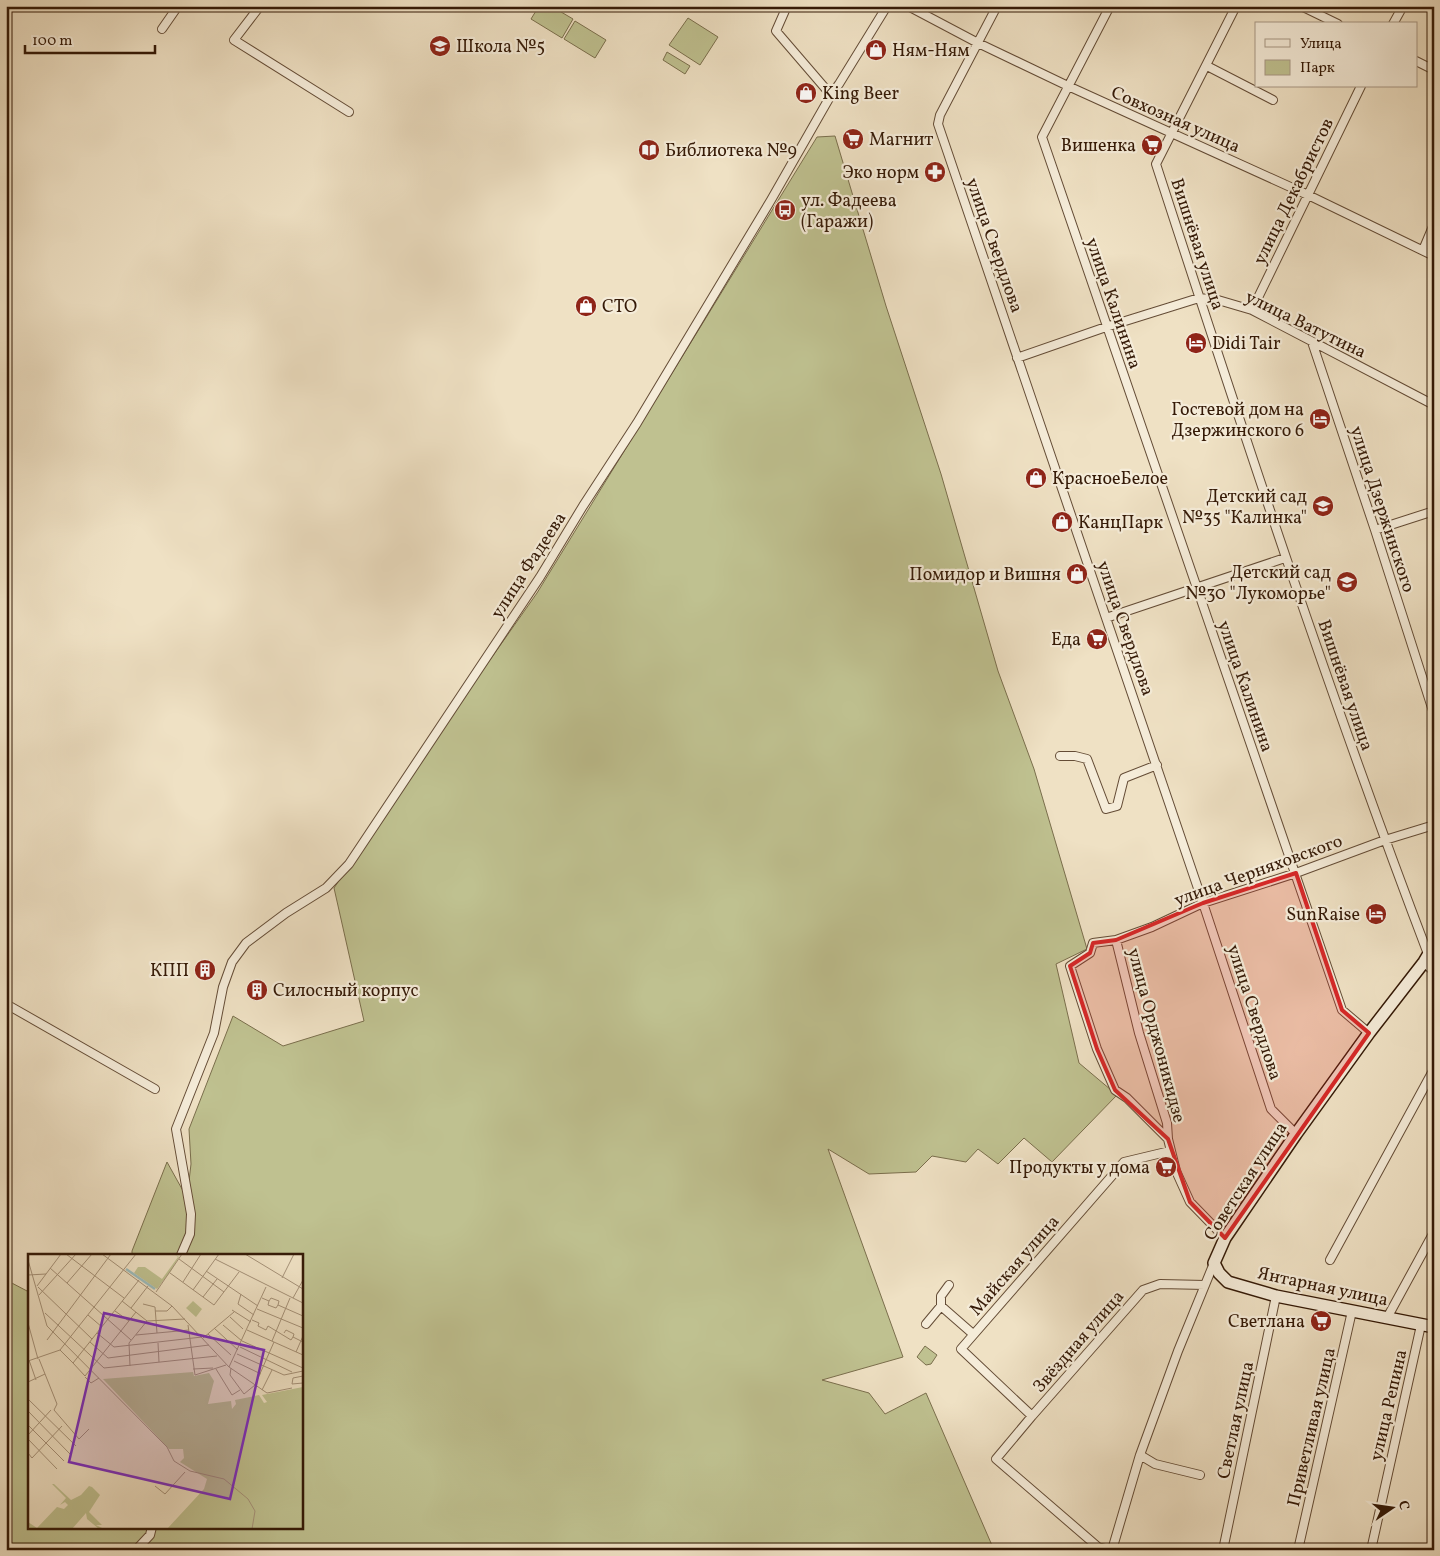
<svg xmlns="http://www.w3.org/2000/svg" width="1440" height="1556" viewBox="0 0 1440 1556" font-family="Vollkorn,serif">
<rect width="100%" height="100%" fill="#efe1c4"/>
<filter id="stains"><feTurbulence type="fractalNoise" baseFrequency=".004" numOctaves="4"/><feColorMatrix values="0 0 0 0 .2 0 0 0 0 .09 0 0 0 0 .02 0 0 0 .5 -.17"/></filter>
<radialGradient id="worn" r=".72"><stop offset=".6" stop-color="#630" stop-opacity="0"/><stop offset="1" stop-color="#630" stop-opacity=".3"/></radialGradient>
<path fill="#bfc190" stroke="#7a6e4c" d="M539,6H551L573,19L562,38L531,19Z
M688,18L718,37L700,65L669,45Z
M575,21L606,40L595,58L564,39Z
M667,52L690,66L685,74L663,60Z
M835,136L886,306L941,474L998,671L1034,769L1087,949L1056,964L1079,1063L1117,1095L1052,1162L1024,1138L998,1164L978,1149L966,1162L932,1156L916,1172L869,1174L828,1149L903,1357L822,1380L869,1393L885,1414L926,1393L994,1550H6V1280L29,1292V1527H301V1255H132V1251L167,1162L187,1198L191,1164L189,1129L233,1016L283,1046L364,1021L334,888L430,745L537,593L817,137Z
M925,1346L937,1355L931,1364L926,1365L917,1357Z"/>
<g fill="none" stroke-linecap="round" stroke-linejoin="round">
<g stroke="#644c36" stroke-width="10">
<path id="street" d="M260,6L234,40L349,112
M787,6L776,31L831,95
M908,6L978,43L1068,86L1308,195L1434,256
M997,6L940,115L938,124L1203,903L1271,1109L1296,1134
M1110,6L1042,137L1342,1010L1369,1033
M1236,6L1156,164C1242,429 1329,694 1428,954
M1301,6L1338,24
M1393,24L1403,6
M162,29L178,6
M1416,61L1434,70
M1207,66L1273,100
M1423,250L1434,224
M1252,310L1361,86
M1312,342L1375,530L1434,714
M1017,358L1106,327L1199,298L1218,300L1252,310L1434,405
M1375,530L1434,511
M1106,618L1285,558
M1060,756H1075L1087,759L1106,809L1117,806L1124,778L1157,765
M1116,940L1139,1033L1167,1123L1168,1139
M1424,962L1434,972
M6,1004L155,1089
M1225,1238L1190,1202L1176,1171L1168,1139L1127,1098L1115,1090L1097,1049L1070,966L1090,953L1093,943L1116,940L1152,927L1203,903L1296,873L1385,840L1434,825
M181,1255L190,1234L191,1214L176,1129L214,1033L223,987L232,962L246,943L286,913L326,888L349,864L540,577L583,506L637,423L771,200L831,95L839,84L887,6
M1330,1260L1434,1069
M941,1306V1296L949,1285
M1387,1318L1434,1232
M926,1324L941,1306L973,1334
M1032,1416L961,1349L1124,1162L1170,1151
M1140,1455L1155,1464L1200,1475
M136,1550L150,1535L152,1527
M1109,1550L1098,1547L996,1459L1032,1416L1143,1290L1160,1284L1205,1285
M1112,1550L1140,1455L1178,1351L1214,1263
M1223,1550L1276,1296
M1298,1550L1352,1311
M1371,1550L1421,1325"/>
</g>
<g stroke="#351a07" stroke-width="14">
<path id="secondary" d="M1434,945L1424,962L1369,1033L1296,1134L1225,1238L1214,1263L1219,1273L1228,1282L1276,1296L1434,1327"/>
</g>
<use href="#street" stroke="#f5ecd9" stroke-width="8"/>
<use href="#secondary" stroke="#f5ecd9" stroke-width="11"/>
</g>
<path fill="#d62828" fill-opacity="0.2" stroke="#d62828" stroke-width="4" stroke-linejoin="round" d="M1296,873L1342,1010L1369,1033L1225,1238L1190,1202L1168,1139L1115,1090L1097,1049L1070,966L1090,953L1093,943L1116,940L1203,903Z"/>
<defs>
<g id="school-disc" transform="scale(1.125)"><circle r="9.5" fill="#8f2418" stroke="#f5ecd9"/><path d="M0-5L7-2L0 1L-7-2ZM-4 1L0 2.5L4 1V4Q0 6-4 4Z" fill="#fff"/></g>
<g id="shop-disc" transform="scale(1.125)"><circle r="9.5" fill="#8f2418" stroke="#f5ecd9"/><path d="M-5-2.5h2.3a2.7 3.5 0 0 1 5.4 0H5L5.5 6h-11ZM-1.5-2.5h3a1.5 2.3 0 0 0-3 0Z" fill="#fff"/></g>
<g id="supermarket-disc" transform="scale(1.125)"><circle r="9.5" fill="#8f2418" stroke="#f5ecd9"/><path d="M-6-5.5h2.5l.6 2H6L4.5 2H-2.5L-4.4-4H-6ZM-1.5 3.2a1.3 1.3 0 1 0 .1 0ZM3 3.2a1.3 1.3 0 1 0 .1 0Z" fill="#fff"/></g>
<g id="library-disc" transform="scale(1.125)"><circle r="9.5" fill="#8f2418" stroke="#f5ecd9"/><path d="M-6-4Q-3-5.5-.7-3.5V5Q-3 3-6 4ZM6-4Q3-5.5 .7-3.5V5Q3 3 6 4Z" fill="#fff"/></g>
<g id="pharmacy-disc" transform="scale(1.125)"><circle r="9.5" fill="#8f2418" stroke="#f5ecd9"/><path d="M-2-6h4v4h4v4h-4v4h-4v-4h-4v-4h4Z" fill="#fff"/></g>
<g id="bus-disc" transform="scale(1.125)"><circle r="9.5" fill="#8f2418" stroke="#f5ecd9"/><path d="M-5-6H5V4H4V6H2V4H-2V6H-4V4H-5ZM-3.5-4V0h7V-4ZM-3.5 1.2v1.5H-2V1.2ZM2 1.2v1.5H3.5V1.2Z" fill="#fff"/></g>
<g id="hotel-disc" transform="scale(1.125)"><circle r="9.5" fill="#8f2418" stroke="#f5ecd9"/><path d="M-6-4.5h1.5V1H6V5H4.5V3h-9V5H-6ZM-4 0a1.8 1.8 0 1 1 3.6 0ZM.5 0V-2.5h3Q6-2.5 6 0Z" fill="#fff"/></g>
<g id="building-disc" transform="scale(1.125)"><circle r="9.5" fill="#8f2418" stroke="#f5ecd9"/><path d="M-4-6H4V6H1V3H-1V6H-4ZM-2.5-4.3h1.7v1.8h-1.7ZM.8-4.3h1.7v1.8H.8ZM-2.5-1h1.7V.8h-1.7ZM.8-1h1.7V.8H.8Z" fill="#fff"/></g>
</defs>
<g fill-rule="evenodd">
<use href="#school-disc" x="440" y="46"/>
<use href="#shop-disc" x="876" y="50"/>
<use href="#shop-disc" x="806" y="93"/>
<use href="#supermarket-disc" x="853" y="139"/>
<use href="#supermarket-disc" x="1152" y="145"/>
<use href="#library-disc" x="649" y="150"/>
<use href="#pharmacy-disc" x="935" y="172"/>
<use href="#bus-disc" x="785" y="210"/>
<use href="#shop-disc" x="586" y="306"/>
<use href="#hotel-disc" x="1196" y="343"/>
<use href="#hotel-disc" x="1320" y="419"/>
<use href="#shop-disc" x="1036" y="478"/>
<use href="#school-disc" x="1323" y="506"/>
<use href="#shop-disc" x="1062" y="522"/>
<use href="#shop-disc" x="1077" y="574"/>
<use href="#school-disc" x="1347" y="582"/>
<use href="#supermarket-disc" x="1097" y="639"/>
<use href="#hotel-disc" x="1376" y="914"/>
<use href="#building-disc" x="205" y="970"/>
<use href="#building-disc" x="257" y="990"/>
<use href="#supermarket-disc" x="1166" y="1167"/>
<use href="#supermarket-disc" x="1321" y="1321"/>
</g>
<g text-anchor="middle" stroke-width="4.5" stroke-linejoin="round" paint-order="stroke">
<g font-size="18" fill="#351a07" stroke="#f5ecd9" text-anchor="start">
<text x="456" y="52">Школа №5</text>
<text x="892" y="56">Ням-Ням</text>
<text x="822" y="99">King Beer</text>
<text x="869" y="145">Магнит</text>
<text x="1136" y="151" text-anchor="end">Вишенка</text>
<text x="665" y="156">Библиотека №9</text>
<text x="919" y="178" text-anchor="end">Эко норм</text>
<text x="801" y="206">ул. Фадеева<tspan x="801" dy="21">(Гаражи)</tspan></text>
<text x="602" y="312">СТО</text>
<text x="1212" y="349">Didi Tair</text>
<text x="1304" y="415" text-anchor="end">Гостевой дом на<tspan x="1304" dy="21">Дзержинского 6</tspan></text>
<text x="1052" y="484">КрасноеБелое</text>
<text x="1307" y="502" text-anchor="end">Детский сад<tspan x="1307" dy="21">№35 "Калинка"</tspan></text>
<text x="1078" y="528">КанцПарк</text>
<text x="1331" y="578" text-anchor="end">Детский сад<tspan x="1331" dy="21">№30 "Лукоморье"</tspan></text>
<text x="1061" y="580" text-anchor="end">Помидор и Вишня</text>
<text x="1081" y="645" text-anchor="end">Еда</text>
<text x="1360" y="920" text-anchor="end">SunRaise</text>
<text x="189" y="976" text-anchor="end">КПП</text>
<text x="273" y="996">Силосный корпус</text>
<text x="1150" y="1173" text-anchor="end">Продукты у дома</text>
<text x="1305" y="1327" text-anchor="end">Светлана</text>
</g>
<g font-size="18" fill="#351a07" stroke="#f5ecd9">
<text transform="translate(1176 119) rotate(24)" y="6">Совхозная улица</text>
<text transform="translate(1293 191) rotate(-64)" y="6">улица Декабристов</text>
<text transform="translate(1198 244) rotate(72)" y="6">Вишнёвая улица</text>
<text transform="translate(995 245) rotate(71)" y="6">улица Свердлова</text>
<text transform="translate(1114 303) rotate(71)" y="6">улица Калинина</text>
<text transform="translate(1306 324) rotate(26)" y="6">улица Ватутина</text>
<text transform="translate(1383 509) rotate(72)" y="6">улица Дзержинского</text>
<text transform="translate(528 565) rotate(-57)" y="6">улица Фадеева</text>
<text transform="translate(1126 628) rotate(71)" y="6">улица Свердлова</text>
<text transform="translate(1346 685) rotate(71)" y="6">Вишнёвая улица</text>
<text transform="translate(1246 686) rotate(71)" y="6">улица Калинина</text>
<text transform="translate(1258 870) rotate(-20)" y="6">улица Черняховского</text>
<text transform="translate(1255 1012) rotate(72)" y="6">улица Свердлова</text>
<text transform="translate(1157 1035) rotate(75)" y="6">улица Орджоникидзе</text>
<text transform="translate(1245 1181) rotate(-57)" y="6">Советская улица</text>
<text transform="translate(1014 1265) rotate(-49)" y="6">Майская улица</text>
<text transform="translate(1323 1286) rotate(12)" y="6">Янтарная улица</text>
<text transform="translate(1078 1341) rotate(-49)" y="6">Звёздная улица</text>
<text transform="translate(1388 1405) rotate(-77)" y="6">улица Репина</text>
<text transform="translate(1235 1420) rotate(-78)" y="6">Светлая улица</text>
<text transform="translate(1311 1427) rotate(-77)" y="6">Приветливая улица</text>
</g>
</g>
<g transform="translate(28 1254)">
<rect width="275" height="275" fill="#efe1c4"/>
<path d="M146,0L151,3L143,17L129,35L106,19L110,13H117L134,25L150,3ZM165,47L174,55L168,63L158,54ZM165,118L166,122L181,119L186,127L180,150L203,147L204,155L208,150L207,146L231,141L236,149L239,148L234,141L275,133V274L139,275L176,235L179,225L152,208L156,204L155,195H141L75,125ZM24,230H26L43,246L41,247L53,241L61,232L64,233L72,241L61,258L74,271H68L76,275H71L59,265L58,259L44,275H2L0,268L9,274L29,253L36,255L40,251L37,248L32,251L38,244Z" fill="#bfc190"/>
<path fill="none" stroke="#9cbcbc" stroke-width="2.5" d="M98,15L127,35"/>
<path fill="none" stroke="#a59178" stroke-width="1" d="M38,0L96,44M74,0L144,52L201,113L239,139L264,134M217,0L275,35M151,5L196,38M187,5L275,49M0,6L19,72L139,193L146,207L162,217L196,225L220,245L227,257L224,275M22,14L103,86M178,17L230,52M142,19L186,51L211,18M0,21L18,20M254,24L266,0M155,28L173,0M39,29L64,0M9,32L33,0M10,33L64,85M165,36L191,0M128,38L154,0M213,40L210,50L226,61M11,41L48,0M175,43L189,25M234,44L241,47L240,51L248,54L250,51L275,62M265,44L275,26M94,47L119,67M241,47L243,44L251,47L250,51M115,50L127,53L129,79M103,54L120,32M229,55L275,74M204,56L223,68M87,57L101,67M127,57H139L144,52M17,59L76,114L189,102M60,61L74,73M202,63L215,75M224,66L231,69L230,72L238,76L240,72L263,86L265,83L275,88M119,67L157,65M0,69L10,105M160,71L167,121L198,111M195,71L214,87L275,114M186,74L210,96M219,76L275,101M69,79L86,93L174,83M256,79L258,76L266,80L265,83M180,80L203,101M108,81L161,76M175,84L206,58M19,86L83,0M244,87L262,44M62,88L80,104L181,91M130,89L131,108M212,93L264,118M32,96L45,109M268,98L275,82M209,100L256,121L275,117M11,105L29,150L26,156L51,185L61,175M1,106L8,126M0,107L32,96L108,0M206,107L233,120M45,109L111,26M45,109L57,122L108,58M102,112L101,89L119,67M201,113L238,33M203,114L202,121L216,140L227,131L246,88M165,115L185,114M188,115L204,141L212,136M275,122L265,124L264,130L275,129M57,123L63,129L71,124M0,128L17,120M234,136L244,116M0,145L48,192M0,157L42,200M0,171L36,207M0,181L23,156M0,185L29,215M0,199L4,204L34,172M127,232L137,240L157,218"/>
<path fill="#7b2cbf" fill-opacity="0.15" stroke="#7b2cbf" stroke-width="2.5" d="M76,59L236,96L202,245L41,208Z"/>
<rect width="275" height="275" fill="none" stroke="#351a07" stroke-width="2.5"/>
</g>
<rect width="1440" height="1556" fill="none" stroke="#efe1c4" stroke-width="25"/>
<rect x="8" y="8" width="1425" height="1541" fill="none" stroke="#351a07" stroke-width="2.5"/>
<rect x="12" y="12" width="1415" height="1531" fill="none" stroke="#351a07"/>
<rect x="1255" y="22" width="162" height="65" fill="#f5ecd9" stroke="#a89885"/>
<rect x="1265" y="39" width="25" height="8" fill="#f5ecd9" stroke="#a89885"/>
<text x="1300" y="48" font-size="15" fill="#351a07">Улица</text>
<rect x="1265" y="60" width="25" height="15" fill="#bfc190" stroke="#a89885"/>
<text x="1300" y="72" font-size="15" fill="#351a07">Парк</text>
<g transform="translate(1392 1508) rotate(77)" stroke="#f5ecd9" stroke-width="4" paint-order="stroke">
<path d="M0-4L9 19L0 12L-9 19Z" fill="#351a07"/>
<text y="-8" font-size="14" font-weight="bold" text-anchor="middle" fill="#351a07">С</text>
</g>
<path d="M25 45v8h130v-8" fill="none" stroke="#351a07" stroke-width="2.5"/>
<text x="32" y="45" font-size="15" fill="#351a07" stroke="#f5ecd9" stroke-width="4" paint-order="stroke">100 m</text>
<rect width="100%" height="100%" filter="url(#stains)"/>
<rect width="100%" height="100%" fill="url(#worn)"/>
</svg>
